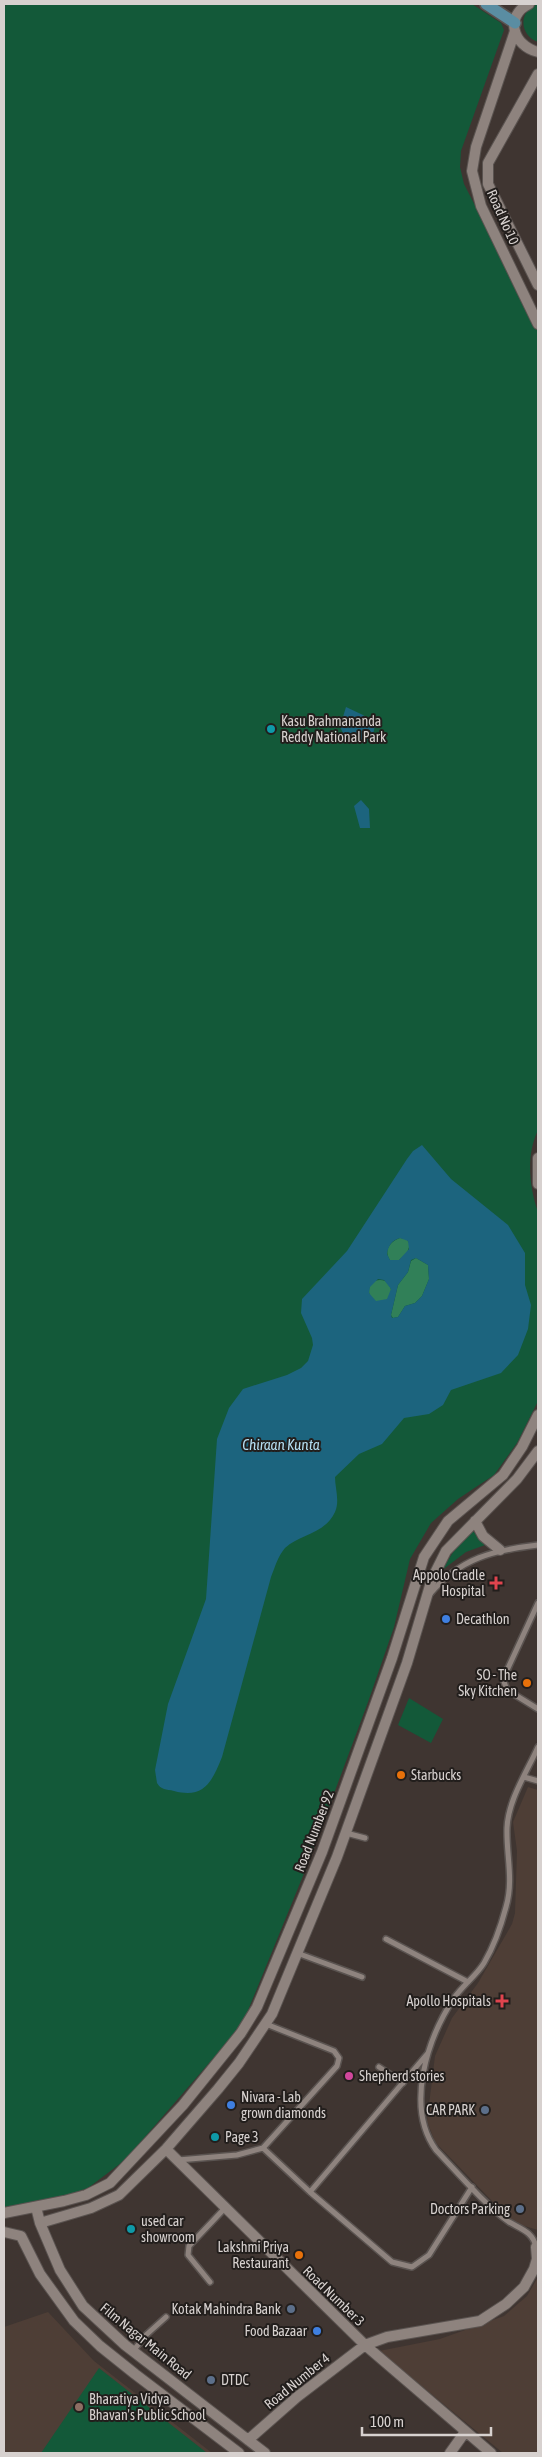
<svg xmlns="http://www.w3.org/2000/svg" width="542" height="2457" viewBox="0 0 542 2457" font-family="'Asap Condensed',sans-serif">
<rect width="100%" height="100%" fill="#3f3531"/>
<path fill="#4e3e36" d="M528,1787L538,1790V2230L521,2225L503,2214L494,2203L435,2142L427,2121L435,2056L452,2018L478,1983L512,1924L515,1913L517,1851L513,1822Z
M538,2277V2453H503L379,2351L440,2339L504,2316L527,2296Z
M48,2312L94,2361L212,2453H4V2327Z"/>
<path fill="#135939" d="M10,4H472L501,23L504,30L461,151L460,167L464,184L538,329V1130C526,1155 529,1186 538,1212V1401L517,1443L494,1475L458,1499L431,1523L410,1559L394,1627L368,1702L307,1866L242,2025L125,2160L88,2188L67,2195L4,2208V6Z
M538,4V42C519,35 518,11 538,4Z
M473,1531L485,1545L466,1552L441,1571L459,1543Z
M409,1698L443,1719L431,1743L398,1725Z
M99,2368L207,2453H41Z"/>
<path fill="#318058" d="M400,1238L406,1239L410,1244L407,1253L399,1260H390C383,1250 391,1241 400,1238Z
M416,1258L428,1265L429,1279L422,1296L415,1303L405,1306L398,1317L393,1318L391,1315L398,1285L408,1272L411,1261Z
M369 1291a11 11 0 1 1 22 0a11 11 0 1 1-22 0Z"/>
<path fill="#1c647e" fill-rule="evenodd" d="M346,707L363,715L375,726L372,738L363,741L345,737L340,727Z
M361,800L369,809L370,828H360L354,806Z
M422,1145L451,1179L508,1225L525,1253V1285L531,1305L528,1329L518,1355L501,1373L451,1390L443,1405L429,1414L404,1418L382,1444L359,1454L335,1477C335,1488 340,1501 335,1512C325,1534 300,1534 285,1548C278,1556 275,1567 271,1577L222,1757C212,1782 204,1799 174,1791C166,1789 161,1790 157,1783L155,1770L168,1704L206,1599L217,1439L229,1408L243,1389L287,1375L301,1368L308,1361L313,1345L312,1338L301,1313L302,1299L347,1251L407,1159L413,1151ZM400,1238L408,1241L409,1249L399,1260H390L387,1254C388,1246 392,1240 400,1238ZM416,1258L428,1265L429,1279L422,1296L415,1303L405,1306L398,1317L392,1318L391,1315L398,1285L408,1272L411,1260ZM378,1279L384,1280L391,1289L387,1299L376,1301L369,1293L370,1287Z"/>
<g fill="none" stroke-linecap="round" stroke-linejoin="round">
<g stroke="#5a5350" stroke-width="8">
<path id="street" d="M430,1594C460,1558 494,1550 538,1545
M538,1603L503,1679L507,1690L538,1709
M524,1777L538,1781
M346,1833L365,1838
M386,1939L468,1982
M297,1953L362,1977
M379,2067L403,2083
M263,2148L310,2192L392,2262L412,2267L429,2255L472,2187
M178,2160L237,2155L263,2148L337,2066L339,2058L334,2051L266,2024
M310,2192L428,2053
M536,2247C533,2232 521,2229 509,2222C486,2206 456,2171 436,2150C405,2107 427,2039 454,1998C463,1985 476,1976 484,1963C494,1946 501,1926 506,1907C514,1880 506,1854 507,1828C508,1800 527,1772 538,1747
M210,2282L188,2255L189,2246L225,2208
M133,2351L146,2335L166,2317"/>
</g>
<g stroke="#5a5350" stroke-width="12">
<path id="secondary" d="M529,4C504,16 513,46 538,52
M515,31L476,147L472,171L481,206L538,324
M538,74L488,163V184L538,285
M538,1158V1184
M475,1521L483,1536L500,1550
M166,2149L365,2345L491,2453
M36,2207L40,2223L60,2270L83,2306L125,2345L265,2453
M4,2213L64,2201L86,2195L110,2183L183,2105L241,2033L257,2007L322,1852L392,1658L424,1557L448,1521L503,1475L522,1447L538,1415
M40,2223L91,2208L119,2195L166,2149L218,2089L239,2063L272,2014L337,1857L407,1663L432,1579L446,1551L517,1479L538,1451
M4,2232L21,2236L40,2274L74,2321L100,2346L135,2374L239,2453
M248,2440L297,2397L365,2345L387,2337L480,2321L506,2304L524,2287L534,2269L537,2259L536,2247
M450,2453L465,2432"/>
</g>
<g stroke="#5a5350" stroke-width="14">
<path id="primary" d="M486,4L515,23"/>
</g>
<use href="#street" stroke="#8e837e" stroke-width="5"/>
<use href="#secondary" stroke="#8e837e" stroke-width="10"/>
<use href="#primary" stroke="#5a8da2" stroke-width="11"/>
</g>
<g fill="#0f9aa8" stroke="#221e1c" stroke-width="2">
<circle cx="271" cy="729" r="5"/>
<circle cx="215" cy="2137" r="5"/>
<circle cx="131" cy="2229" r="5"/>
</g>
<g fill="#e0444e" stroke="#221e1c" stroke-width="2">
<path d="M493.5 1575.5h5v5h5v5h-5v5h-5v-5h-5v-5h5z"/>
<path d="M499.5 1993.5h5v5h5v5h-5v5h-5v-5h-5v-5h5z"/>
</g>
<g fill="#3f7fe0" stroke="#221e1c" stroke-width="2">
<circle cx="446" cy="1619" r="5"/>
<circle cx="231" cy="2105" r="5"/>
<circle cx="317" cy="2331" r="5"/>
</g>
<g fill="#e8710a" stroke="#221e1c" stroke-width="2">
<circle cx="527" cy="1683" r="5"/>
<circle cx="401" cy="1775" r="5"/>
<circle cx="299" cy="2255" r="5"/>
</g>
<circle fill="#d1479c" stroke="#221e1c" stroke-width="2" cx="349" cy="2076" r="5"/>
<g fill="#5c6f8a" stroke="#221e1c" stroke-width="2">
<circle cx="485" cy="2110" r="5"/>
<circle cx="520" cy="2209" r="5"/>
<circle cx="291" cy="2309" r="5"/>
<circle cx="211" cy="2380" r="5"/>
</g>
<circle fill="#8d6e63" stroke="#221e1c" stroke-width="2" cx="79" cy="2407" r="5"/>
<g text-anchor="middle" stroke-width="4" stroke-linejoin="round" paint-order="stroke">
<g font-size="14" fill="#d7d1cf" stroke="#221e1c">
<text transform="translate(503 217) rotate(66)" y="5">Road No 10</text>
<text transform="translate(314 1831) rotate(-69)" y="5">Road Number 92</text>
<text transform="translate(334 2296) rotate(44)" y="5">Road Number 3</text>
<text transform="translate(146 2341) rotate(39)" y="5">Film Nagar Main Road</text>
<text transform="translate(297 2381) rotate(-39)" y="5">Road Number 4</text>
</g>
<g font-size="14" fill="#d7d1cf" stroke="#221e1c" text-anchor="start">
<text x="281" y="726">Kasu Brahmananda<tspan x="281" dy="16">Reddy National Park</tspan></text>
<text x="485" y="1580" text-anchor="end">Appolo Cradle<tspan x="485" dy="16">Hospital</tspan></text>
<text x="456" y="1624">Decathlon</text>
<text x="517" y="1680" text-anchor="end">SO - The<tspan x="517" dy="16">Sky Kitchen</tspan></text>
<text x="411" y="1780">Starbucks</text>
<text x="491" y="2006" text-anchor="end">Apollo Hospitals</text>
<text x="359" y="2081">Shepherd stories</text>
<text x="241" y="2102">Nivara - Lab<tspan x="241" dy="16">grown diamonds</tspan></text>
<text x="475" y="2115" text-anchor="end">CAR PARK</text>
<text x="225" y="2142">Page 3</text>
<text x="510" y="2214" text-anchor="end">Doctors Parking</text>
<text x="141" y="2226">used car<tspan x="141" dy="16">showroom</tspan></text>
<text x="289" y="2252" text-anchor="end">Lakshmi Priya<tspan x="289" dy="16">Restaurant</tspan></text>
<text x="281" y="2314" text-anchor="end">Kotak Mahindra Bank</text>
<text x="307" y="2336" text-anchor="end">Food Bazaar</text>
<text x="221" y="2385">DTDC</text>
<text x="89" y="2404">Bharatiya Vidya<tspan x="89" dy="16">Bhavan's Public School</tspan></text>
</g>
<g font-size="15" font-style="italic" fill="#b5dff3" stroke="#221e1c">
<text x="281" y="1450">Chiraan Kunta</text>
</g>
</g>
<rect width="542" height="2457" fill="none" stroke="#d7d1cf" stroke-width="10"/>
<path d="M362 2427v8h129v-8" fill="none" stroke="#d7d1cf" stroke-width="2.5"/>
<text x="370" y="2427" font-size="15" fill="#d7d1cf" stroke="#221e1c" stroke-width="4" paint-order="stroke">100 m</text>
</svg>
